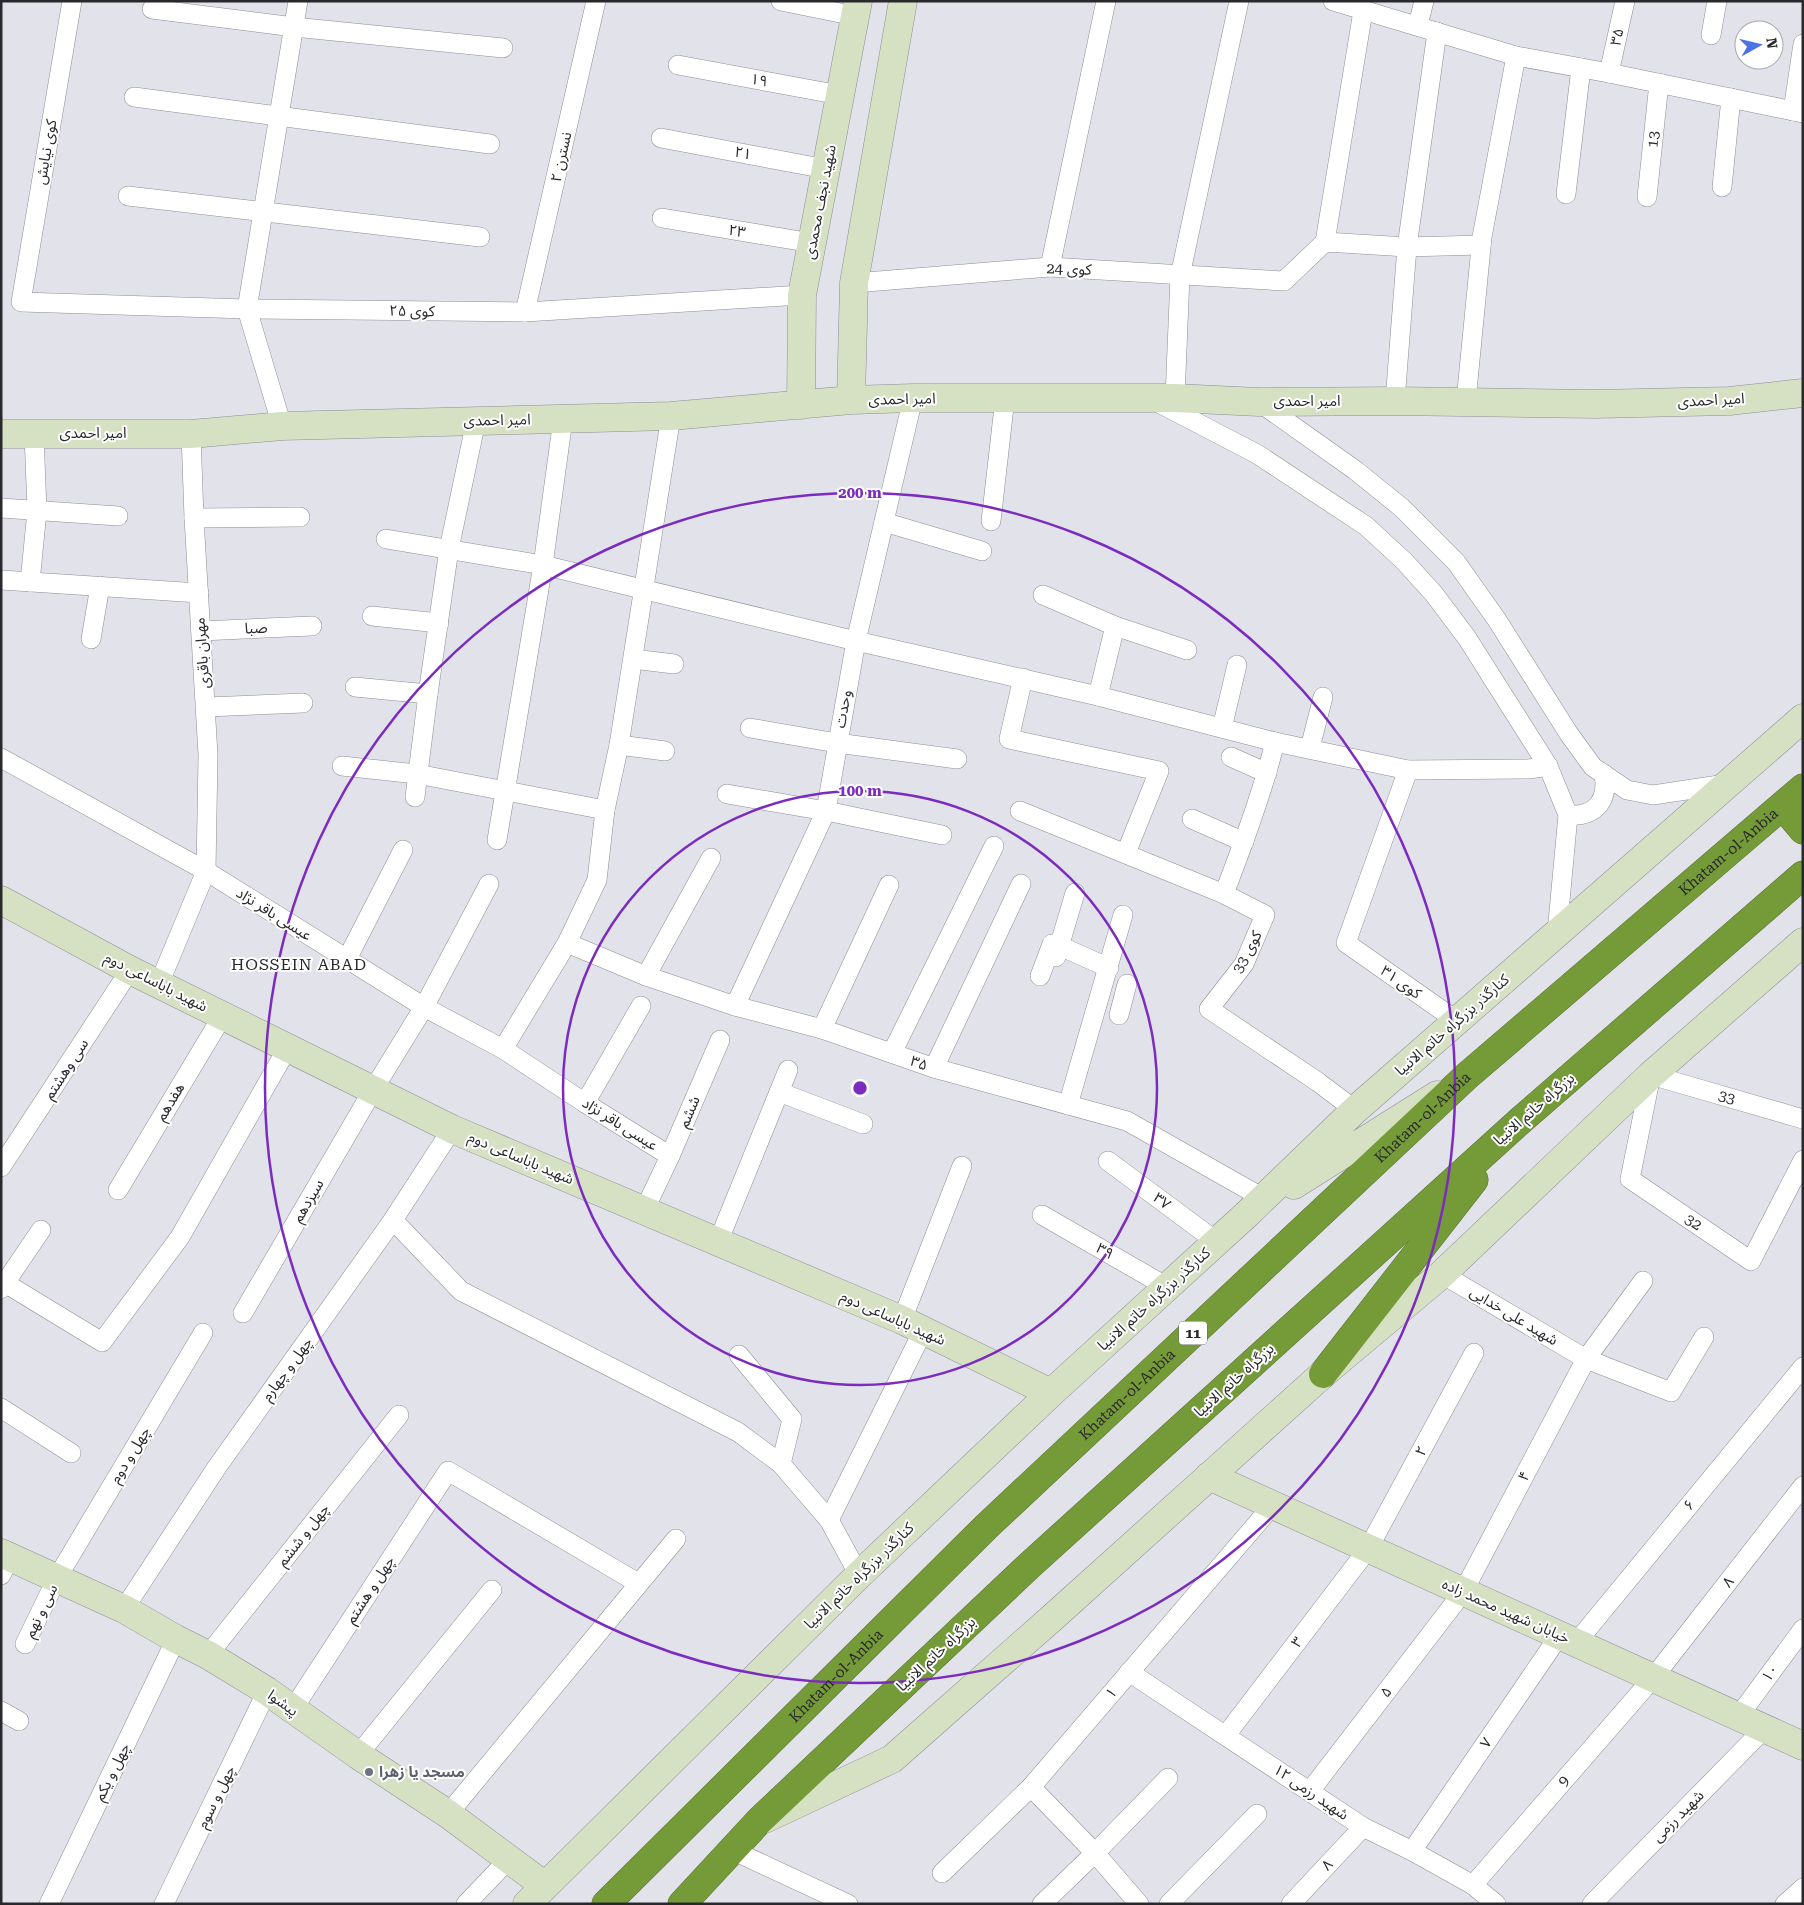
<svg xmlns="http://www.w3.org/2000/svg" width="1804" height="1905" viewBox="0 0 1804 1905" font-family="'Roboto Serif','Noto Sans Arabic',serif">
<rect width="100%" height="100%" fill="#e2e2eb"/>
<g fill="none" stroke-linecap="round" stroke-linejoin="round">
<g stroke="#8e8d96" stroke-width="20">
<g id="street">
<path d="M72,1L21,302L247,309L525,312L802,295"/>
<path d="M781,1L855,16"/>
<path d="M1333,1L1516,56L1609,73L1803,113"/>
<path d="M152,9L294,27L503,48"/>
<path d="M1418,25L1424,1"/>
<path d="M1711,35L1717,1"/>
<path d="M678,65L840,95"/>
<path d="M1609,73L1625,1"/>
<path d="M134,97L490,144"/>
<path d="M1793,111L1803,44"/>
<path d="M661,138L826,169"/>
<path d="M1722,187L1731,98"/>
<path d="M1566,194L1581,68"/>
<path d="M128,196L480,237"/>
<path id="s1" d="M1647,197L1659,83"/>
<path d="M662,218L812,243"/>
<path d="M1325,242L1363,11"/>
<path d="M1050,267L1106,1"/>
<path d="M854,283L1050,267L1284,281L1325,242L1407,247L1481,245"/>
<path d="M525,312L596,1"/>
<path d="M1175,398L1180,276L1239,1"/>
<path d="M1155,401L1257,454L1366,526L1404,561L1434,594L1467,638L1548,766L1568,815L1557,933"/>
<path d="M1395,401L1407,247L1437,32"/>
<path d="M1466,401L1482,237L1516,56"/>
<path d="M1259,402L1355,470L1402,508L1456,562L1497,620L1569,734L1593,767L1627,790L1653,795L1726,784"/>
<path d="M282,426L247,309L298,1"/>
<path d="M1,508L118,516"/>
<path d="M194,518L300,517"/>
<path d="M991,521L1005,398"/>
<path d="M884,522L982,551"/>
<path d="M386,539L543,565L856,641L1098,696L1275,742L1408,770L1529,769L1548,766"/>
<path d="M1,580L199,593"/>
<path d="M30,582L37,511L34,433"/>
<path d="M1043,595L1115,626L1187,650"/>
<path d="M372,616L439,623"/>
<path d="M201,631L312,626"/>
<path d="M91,639L100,586"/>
<path d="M633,659L674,664"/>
<path d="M1023,678L1009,739L1159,771L1126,853"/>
<path d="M355,687L428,694"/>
<path d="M1098,696L1115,626"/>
<path d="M206,707L303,703"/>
<path d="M750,728L837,743L957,759"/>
<path d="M1222,728L1237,665"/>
<path d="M619,745L665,751"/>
<path d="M1310,748L1323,697"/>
<path d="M1231,757L1267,773"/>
<path d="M1,758L206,871L424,1007L503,1049L585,1103L670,1156"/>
<path d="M342,766L417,774L605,810"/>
<path d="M1408,770L1346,943L1457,1021"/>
<path d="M727,794L826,811L942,835"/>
<path d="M415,797L428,694L449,549L476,421"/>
<path d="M1020,811L1224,894L1265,915L1244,964L1209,1009L1318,1082L1355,1110"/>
<path d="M1568,815C1595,817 1609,801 1604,774"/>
<path d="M1192,819L1244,842"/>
<path d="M497,840L543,565L563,419"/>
<path d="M1224,894C1243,844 1262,794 1275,742"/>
<path d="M567,943L646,976L735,1006L822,1029L934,1068L1127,1121L1263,1198"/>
<path d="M1056,957L1075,893"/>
<path d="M347,959L403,850"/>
<path d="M646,976L711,858"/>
<path d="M1040,976L1052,944L1060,946L1109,968"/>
<path d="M159,984L206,871L208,755L194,518L191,434"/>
<path d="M735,1006L826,811L856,641L913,398"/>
<path d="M1119,1015L1127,984"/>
<path d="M822,1029L889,885"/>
<path d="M503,1049L567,943L597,880L605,810L619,745L671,416"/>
<path d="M892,1053L994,846"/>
<path d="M934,1068L1021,884"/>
<path d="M779,1092L863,1124"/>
<path d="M585,1103L641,1006"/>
<path d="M1068,1105L1123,915"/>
<path id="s2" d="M1803,1119L1651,1075L1630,1179L1751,1261L1803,1160"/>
<path d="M1108,1161L1217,1242"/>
<path d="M1,1167L130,970"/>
<path d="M118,1190L223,1015"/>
<path d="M644,1211L670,1156L720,1040"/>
<path d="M1042,1215L1167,1287"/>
<path d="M393,1220L461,1291L738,1432L781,1464L829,1520L859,1575"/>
<path d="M718,1242L788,1070"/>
<path d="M1442,1274L1586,1359L1671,1392L1704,1337"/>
<path d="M5,1283L102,1342L180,1237L288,1047"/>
<path d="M1,1289L41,1230"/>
<path d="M243,1313L373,1090L424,1007L489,884"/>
<path d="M902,1320L962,1166"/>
<path d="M739,1355L792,1419L781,1464"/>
<path d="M1,1408L71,1453"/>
<path d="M829,1520L923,1331"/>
<path d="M1,1575L10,1557"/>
<path d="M124,1609L217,1467L393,1220L452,1129"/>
<path d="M1576,1643L1803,1367"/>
<path d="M25,1644L57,1578L203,1333"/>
<path d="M208,1655L399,1415"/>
<path d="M1129,1672L1363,1827L1412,1851L1473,1885L1496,1904"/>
<path d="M293,1709L448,1471L638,1583"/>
<path d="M1,1711L19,1721"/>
<path d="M1738,1717L1803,1629"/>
<path d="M1226,1735L1368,1549L1474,1353"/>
<path d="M358,1755L492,1590"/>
<path d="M1031,1787L1095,1853L1139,1904"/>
<path d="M1310,1791L1463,1592L1586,1359L1643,1281"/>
<path d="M448,1814L676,1539"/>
<path d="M732,1850L848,1904"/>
<path d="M1412,1851L1559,1636"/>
<path d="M942,1873L1031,1787L1273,1505"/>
<path id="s3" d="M1473,1885L1653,1678L1803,1486"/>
<path d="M49,1904L176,1639"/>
<path d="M164,1904L267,1691"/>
<path d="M466,1904L509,1859"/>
<path d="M1042,1904L1095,1853L1168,1778"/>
<path d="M1169,1904L1257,1814"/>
<path d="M1291,1904L1363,1827"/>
<path d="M1592,1904L1764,1729"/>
<path d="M1785,1904L1803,1888"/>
</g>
</g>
<g stroke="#8e8d96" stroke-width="29">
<path id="secondary" d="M851,400L854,283L903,1
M801,405L802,295L858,1
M1,434H191L282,426L671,416L851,400L913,398H1175L1259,402L1395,401L1595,404L1729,401L1803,393
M1,900L130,970L452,1129L902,1320L1051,1393
M1294,1185L1437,1095
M1209,1476L1803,1746
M1,1553L124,1609L176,1639L208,1655L267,1691L358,1755L448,1814L545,1886
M765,1819L892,1759L1052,1618L1323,1374L1442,1274L1651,1075L1803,942
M527,1904L859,1575L1051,1393L1246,1215L1355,1110L1803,718"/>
</g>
<g stroke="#5a7334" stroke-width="29">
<g id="highway">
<path d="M1783,806L1803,830"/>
<path d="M1323,1374L1474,1180"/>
<path id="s4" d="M606,1904L987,1526L1468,1075L1803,788"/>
<path d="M682,1904L759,1821L1031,1564L1521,1120L1803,875"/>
</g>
</g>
<use href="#street" stroke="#fff" stroke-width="19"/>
<use href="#secondary" stroke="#d6e1c3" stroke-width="28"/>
<use href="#highway" stroke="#759b38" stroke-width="28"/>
</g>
<g fill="none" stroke="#7b2cbf" stroke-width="2.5">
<circle cx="860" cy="1088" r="297"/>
<circle cx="860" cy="1088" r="595"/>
</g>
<circle fill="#6b7280" stroke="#fff" stroke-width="2" cx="369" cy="1772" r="5"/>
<g text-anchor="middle" stroke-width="4" stroke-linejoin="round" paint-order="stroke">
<rect fill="#fff" stroke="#69686b" stroke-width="1" x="1179" y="1321.5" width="28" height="23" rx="4"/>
<g font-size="14" font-weight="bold" fill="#29282c">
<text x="1193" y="1338">11</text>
</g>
<g font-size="15" fill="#29282c" stroke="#fff">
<text transform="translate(1617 37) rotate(-77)" y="5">۳۵</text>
<text transform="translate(759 80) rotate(10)" y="5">۱۹</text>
<text dy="5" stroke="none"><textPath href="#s1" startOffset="58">13</textPath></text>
<text transform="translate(46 152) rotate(-80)" y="5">کوی نیایش</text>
<text transform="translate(743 153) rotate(11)" y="5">۲۱</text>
<text transform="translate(561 157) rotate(-77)" y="5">نسترن ۲</text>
<text transform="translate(820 202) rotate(-79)" y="5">شهید نجف محمدی</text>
<text transform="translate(737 231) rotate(10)" y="5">۲۳</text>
<text transform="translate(1069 269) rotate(2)" y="5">کوی 24</text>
<text transform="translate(412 311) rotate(1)" y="5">کوی ۲۵</text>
<text transform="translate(902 399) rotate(-1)" y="5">امیر احمدی</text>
<text transform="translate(1711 400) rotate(-3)" y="5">امیر احمدی</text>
<text x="1307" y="406">امیر احمدی</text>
<text transform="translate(497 420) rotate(-1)" y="5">امیر احمدی</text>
<text x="93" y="438">امیر احمدی</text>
<text transform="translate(256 628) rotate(-2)" y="5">صبا</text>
<text transform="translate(202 653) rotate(-94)" y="5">مهران باقری</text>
<text transform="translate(843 709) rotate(-80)" y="5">وحدت</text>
<text dy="5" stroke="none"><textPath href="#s4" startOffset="1539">Khatam-ol-Anbia</textPath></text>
<text transform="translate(274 914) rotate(32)" y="5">عیسی باقر نژاد</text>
<text transform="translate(1247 952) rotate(-62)" y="5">کوی 33</text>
<text transform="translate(156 982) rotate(27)" y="5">شهید باباساعی دوم</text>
<text transform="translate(1401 982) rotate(35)" y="5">کوی ۳۱</text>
<text transform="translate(1452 1025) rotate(-41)" y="5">کنارگذر بزرگراه خاتم الانبیا</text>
<text transform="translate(919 1063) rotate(20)" y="5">۳۵</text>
<text transform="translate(66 1069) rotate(-57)" y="5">سی وهشتم</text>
<text transform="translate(1727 1097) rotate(16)" y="5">33</text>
<text transform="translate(170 1102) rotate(-59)" y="5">هفدهم</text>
<text transform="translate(1534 1109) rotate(-41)" y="5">بزرگراه خاتم الانبیا</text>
<text transform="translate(689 1112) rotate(-67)" y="5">ششم</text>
<text dy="5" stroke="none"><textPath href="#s4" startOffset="1134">Khatam-ol-Anbia</textPath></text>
<text transform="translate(620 1124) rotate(32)" y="5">عیسی باقر نژاد</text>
<text transform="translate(521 1158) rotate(23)" y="5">شهید باباساعی دوم</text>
<text transform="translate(308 1201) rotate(-60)" y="5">سیزدهم</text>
<text transform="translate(1162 1201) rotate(37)" y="5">۳۷</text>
<text dy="5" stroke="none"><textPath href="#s2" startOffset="341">32</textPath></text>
<text transform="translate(1105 1251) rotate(30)" y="5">۳۹</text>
<text transform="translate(1154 1299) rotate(-42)" y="5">کنارگذر بزرگراه خاتم الانبیا</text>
<text transform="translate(1514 1316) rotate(31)" y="5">شهید علی خدایی</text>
<text transform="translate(893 1318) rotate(24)" y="5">شهید باباساعی دوم</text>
<text transform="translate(287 1369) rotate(-54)" y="5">چهل و چهارم</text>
<text transform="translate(1234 1380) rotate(-42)" y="5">بزرگراه خاتم الانبیا</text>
<text dy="5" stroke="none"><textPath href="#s4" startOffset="729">Khatam-ol-Anbia</textPath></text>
<text transform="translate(1421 1451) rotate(-62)" y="5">۲</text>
<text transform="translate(130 1455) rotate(-59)" y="5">چهل و دوم</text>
<text transform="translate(1524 1476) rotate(-62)" y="5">۴</text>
<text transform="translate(1689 1505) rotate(-51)" y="5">۶</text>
<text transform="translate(303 1535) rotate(-52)" y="5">چهل و ششم</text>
<text transform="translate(859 1576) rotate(-44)" y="5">کنارگذر بزرگراه خاتم الانبیا</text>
<text transform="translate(1728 1582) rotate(-52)" y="5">۸</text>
<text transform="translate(370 1590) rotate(-57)" y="5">چهل و هشتم</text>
<text transform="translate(41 1611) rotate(-64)" y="5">سی و نهم</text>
<text transform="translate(1506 1611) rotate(24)" y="5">خیابان شهید محمد زاده</text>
<text transform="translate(1297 1642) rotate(-53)" y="5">۳</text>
<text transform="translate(936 1654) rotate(-43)" y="5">بزرگراه خاتم الانبیا</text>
<text transform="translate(1770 1673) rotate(-54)" y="5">۱۰</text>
<text dy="5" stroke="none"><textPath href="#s4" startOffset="324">Khatam-ol-Anbia</textPath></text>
<text transform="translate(1386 1692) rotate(-52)" y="5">۵</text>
<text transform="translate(1111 1693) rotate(-49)" y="5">۱</text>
<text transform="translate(283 1703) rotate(35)" y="5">پیشوا</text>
<text transform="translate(1486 1743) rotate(-56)" y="5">۷</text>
<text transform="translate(112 1772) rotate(-64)" y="5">چهل و یکم</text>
<text dy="5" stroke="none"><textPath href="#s3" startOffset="138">9</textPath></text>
<text transform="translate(1311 1792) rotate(34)" y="5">شهید رزمی ۱۲</text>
<text transform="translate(216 1797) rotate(-64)" y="5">چهل و سوم</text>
<text transform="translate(1678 1816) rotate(-45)" y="5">شهید رزمی</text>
<text transform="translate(1327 1865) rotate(-47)" y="5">۸</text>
</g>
<g font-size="15" font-weight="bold" fill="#5b616d" stroke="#fff" text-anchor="start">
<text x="379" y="1777">مسجد یا زهرا</text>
</g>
<g font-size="16" letter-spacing="1" fill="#29282c" stroke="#fff">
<text x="299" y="970">HOSSEIN ABAD</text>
</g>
</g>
<circle cx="860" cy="1088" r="8" fill="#7b2cbf" stroke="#fff" stroke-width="2.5"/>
<g font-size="15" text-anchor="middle" font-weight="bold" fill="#7b2cbf" stroke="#fff" stroke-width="4" stroke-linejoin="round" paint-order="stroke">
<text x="860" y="498">200 m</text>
<text x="860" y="796">100 m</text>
</g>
<rect width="1804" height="1905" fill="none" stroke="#29282c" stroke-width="5"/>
<g transform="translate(1759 45) rotate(82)"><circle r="24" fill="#ffffff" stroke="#a9a9ab"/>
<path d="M0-4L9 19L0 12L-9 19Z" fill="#4b73e6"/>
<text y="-8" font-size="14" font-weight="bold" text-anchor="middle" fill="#29282c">N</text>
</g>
</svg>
